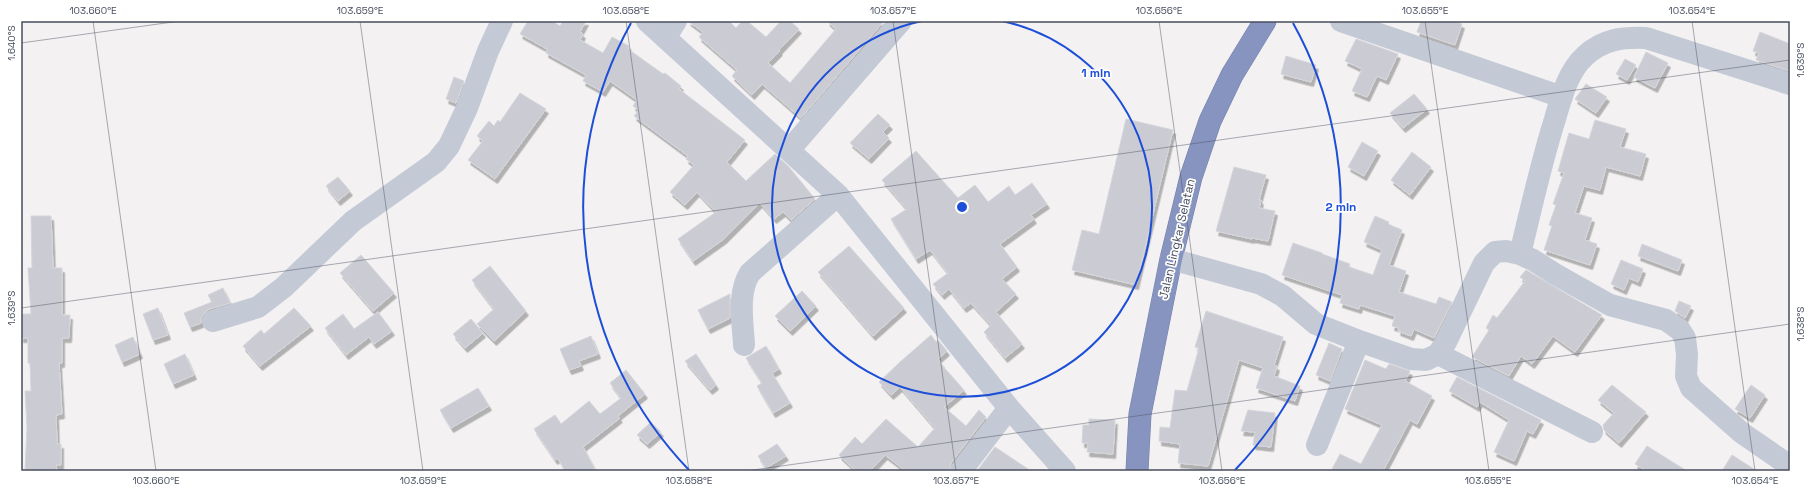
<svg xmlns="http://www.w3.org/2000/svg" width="1811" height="492" viewBox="0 0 1811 492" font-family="'Space Grotesk',sans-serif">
<defs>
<filter id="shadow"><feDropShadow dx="2.5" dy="4.5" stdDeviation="0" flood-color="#0004"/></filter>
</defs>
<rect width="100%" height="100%" fill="#f3f1f1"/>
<path fill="#cbccd3" stroke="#d5d5dc" filter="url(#shadow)" d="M528,21H552L560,26L563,21H586L580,32L583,34L580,40L603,53L612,37L629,46L628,49L663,74L665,73L681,86L679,89L745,140L727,162L746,181L775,154L789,167L815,199L791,220L783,212L774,219L760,203L724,239L693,261L678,239L716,212L697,192L685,205L670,192L694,165L686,159L688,156L634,116L639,110L633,106L637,100L610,81L603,92L583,81L586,75L546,53L547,49L520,34Z
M688,21H729L736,28L742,21H747L766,37L781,21H790L799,29L779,50L780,51L768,63L790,83L836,29L827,21H884L801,118L762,84L752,95L732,76L737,70L699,37L703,32Z
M1421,21H1454L1462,24L1455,45L1417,32Z
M1760,32L1790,44V71L1756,60L1759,53L1753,51Z
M1356,39L1398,54L1386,80L1377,76L1367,97L1352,91L1362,69L1345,61Z
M1646,52L1668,63L1655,88L1634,77Z
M1286,56L1316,65L1311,82L1281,74Z
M1625,59L1636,65L1627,80L1616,74Z
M454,77L464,81L456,103L446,99Z
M1586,84L1607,97L1596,113L1575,99Z
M520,93L546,109L495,179L468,160L483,141L477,136L489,121L494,126L498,120L500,122Z
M1414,94L1427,109L1403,128L1390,113Z
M878,114L890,125L883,132L889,138L869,159L850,143Z
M1126,119L1173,130L1136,285L1072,270L1082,230L1099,234Z
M1595,120L1626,129L1620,147L1646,154L1640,176L1606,167L1600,190L1584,186L1575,213L1592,218L1585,240L1597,244L1590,265L1544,250L1552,226L1549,225L1556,205L1553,204L1564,173L1558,171L1569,133L1589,139Z
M1362,142L1378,151L1364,176L1348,167Z
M916,151L958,198L975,185L988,202L1009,186L1015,195L1032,183L1047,204L1031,215L1034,219L1000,244L1017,267L1002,279L1016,294L996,312L1022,344L1005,358L984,332L991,325L971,303L964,308L949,289L942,295L933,284L948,273L930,250L916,259L891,219L907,209L882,180Z
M1412,152L1431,167L1410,195L1391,180Z
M1234,167L1266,175L1259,200H1261L1259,208L1275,211L1268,241L1252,238V239L1216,231Z
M338,177L350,191L338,201L326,186Z
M31,216H51L53,268H62V315H70L69,338H62V363H59L62,414L56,415L57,444H61V465H56L57,471H25L27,427L25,391H31L30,363H28V338H21V314H31L28,268H32Z
M1375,216L1389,222L1388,224L1402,230L1389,265L1406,271L1399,292L1436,304L1439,297L1452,302L1434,338L1414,329L1411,336L1398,331L1399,328L1392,326L1395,316L1360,305L1359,309L1340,303L1342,295L1282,275L1293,243L1322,253V254L1350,264L1349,267L1373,275L1382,250L1364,242Z
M1642,244L1682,260L1678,271L1638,256Z
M849,246L904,308L873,336L818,272Z
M361,255L394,293L373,311L340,273Z
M1621,260L1643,269L1638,282L1629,278L1624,290L1611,284Z
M490,266L526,311L494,341L477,324L494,309L472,280Z
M1526,270L1602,315L1575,352L1553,336L1532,364L1521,356L1509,376L1472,357L1489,330L1486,328L1493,315L1497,318L1525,281L1520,277Z
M223,288L230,303L209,309L204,313L201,318V323L190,327L184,313L212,302L208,295Z
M802,291L816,306L790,331L775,316Z
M730,294V318L708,329L698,310Z
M1679,301L1691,306L1685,318L1675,311Z
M158,308L168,335L153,340L143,314Z
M294,308L311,326L260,366L243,346L261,330L264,334Z
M1206,311L1283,337L1274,365L1277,366L1274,376L1300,386L1295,401L1256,388L1263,368L1239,360L1208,466L1178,463L1180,444L1159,441L1160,427L1170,428L1175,390L1187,391L1199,348L1195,347Z
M378,312L392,331L374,344L369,337L346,355L325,328L343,314L354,329Z
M471,319L483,333L465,348L453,334Z
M931,335L936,342L938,340L947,351L938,359L942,363L941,364L964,390L944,407L966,426L979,410L986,417L951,463L949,471H906L885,455L870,471H856L839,455L855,437L862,444L886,419L918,447L935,428L900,387L891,395L879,382L900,362Z
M591,336L598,354L579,361L581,366L569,370L560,349Z
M133,337L140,354L122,362L115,345Z
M1329,343L1342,349L1330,381L1316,375Z
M766,346L779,369L772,373L790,403L773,413L757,386L762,383L746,358Z
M185,354L194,375L173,384L164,364Z
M696,354L716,385L710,390L685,361Z
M1365,360L1386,369L1389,364L1410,371L1405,381L1432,396L1417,424L1410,420L1383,471H1331L1340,454L1361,464L1382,425L1345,409Z
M626,370L645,394L618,416L620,418L583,447L596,471H565L558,458L555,460L534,429L555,415L561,424L589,401L600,414L621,398L610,383Z
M1457,377L1541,420L1533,434L1527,431L1514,461L1494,452L1509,420L1480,402L1477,407L1449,391Z
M1612,385L1646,412L1619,443L1604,430L1603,425L1614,413L1598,400Z
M1751,385L1765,395L1750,418L1735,409Z
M478,388L489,406L451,428L440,410Z
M1248,410L1275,413L1271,447L1253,445L1255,432L1241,431Z
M1089,419L1115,420L1113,454L1087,452L1088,443H1082L1083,425H1089Z
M651,422L661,432L647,444L637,435Z
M777,444L786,456L766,468L758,456Z
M1647,446L1687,471H1646L1635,464Z
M995,447L1031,471H977Z
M1732,455L1757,471H1722Z"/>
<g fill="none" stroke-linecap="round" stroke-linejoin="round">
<g stroke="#737fac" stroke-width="23">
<path id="highway" d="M1137,471L1140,414L1171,259L1191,177L1210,121L1232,75L1265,21"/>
</g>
<path stroke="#c4c9d6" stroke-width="22" d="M647,21L838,195L1009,408L1065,471
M1341,21L1562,97
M666,37L676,21
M790,149L901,21
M1520,254C1531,209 1541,163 1555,119C1561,98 1568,71 1585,56C1603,39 1623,37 1646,38L1790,84
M1171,259L1261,284L1283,296L1316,324L1359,341L1411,359L1426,360L1438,354L1446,342L1484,263L1495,252L1506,251L1520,254L1533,260L1555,274L1610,305L1666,320L1680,330L1685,338L1687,354L1686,376L1691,388L1742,433L1790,466
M213,321L258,307L284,287L353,221L436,162L449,146L467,108L488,51L502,21
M744,345C743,323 737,293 750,273L838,195
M1438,354L1592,432
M1317,445L1359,341
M961,471L1009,408"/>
<use href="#highway" stroke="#8794c0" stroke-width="22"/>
</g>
<path fill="none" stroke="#484e5f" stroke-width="1" stroke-opacity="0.45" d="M93,21L156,471M360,21L423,471M626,21L689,471M893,21L956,471M1159,21L1222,471M1425,21L1489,471M1692,21L1755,471M21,43L180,21M21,308L1790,60M746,471L1790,324"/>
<g fill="none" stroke="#1d4ed8" stroke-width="2">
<path d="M1002 21A190 190 0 1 1 922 21"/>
<path d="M689 470A379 379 0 0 1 631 23M1293 23A379 379 0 0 1 1235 470"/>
</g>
<g text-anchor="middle" stroke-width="3.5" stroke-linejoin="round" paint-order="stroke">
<g font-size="12" fill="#484e5f" stroke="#fff">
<text transform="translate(1177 239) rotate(-77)" y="4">Jalan Lingkar Selatan</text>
</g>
</g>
<circle cx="962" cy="207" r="6" fill="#1d4ed8" stroke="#fff" stroke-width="2"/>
<g font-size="12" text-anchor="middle" font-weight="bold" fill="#1d4ed8" stroke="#fff" stroke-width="3.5" stroke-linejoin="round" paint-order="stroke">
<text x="1096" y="77">1 min</text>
<text x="1341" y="211">2 min</text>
</g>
<rect width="1811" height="492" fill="none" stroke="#ffffff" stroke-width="44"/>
<rect x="22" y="22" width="1767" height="448" fill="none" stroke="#484e5f" stroke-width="1.5"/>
<g font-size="10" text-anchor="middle" fill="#484e5f">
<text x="93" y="14">103.660°E</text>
<text x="360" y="14">103.659°E</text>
<text x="626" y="14">103.658°E</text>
<text x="893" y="14">103.657°E</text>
<text x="1159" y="14">103.656°E</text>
<text x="1425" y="14">103.655°E</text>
<text x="1692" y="14">103.654°E</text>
<text transform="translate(11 43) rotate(-90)" y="4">1.640°S</text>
<text transform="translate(1800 60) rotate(-90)" y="4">1.639°S</text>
<text transform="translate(11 308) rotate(-90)" y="4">1.639°S</text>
<text transform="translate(1800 324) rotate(-90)" y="4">1.638°S</text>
<text x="156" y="484">103.660°E</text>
<text x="423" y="484">103.659°E</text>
<text x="689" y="484">103.658°E</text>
<text x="956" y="484">103.657°E</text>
<text x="1222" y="484">103.656°E</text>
<text x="1488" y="484">103.655°E</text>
<text x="1755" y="484">103.654°E</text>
</g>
</svg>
